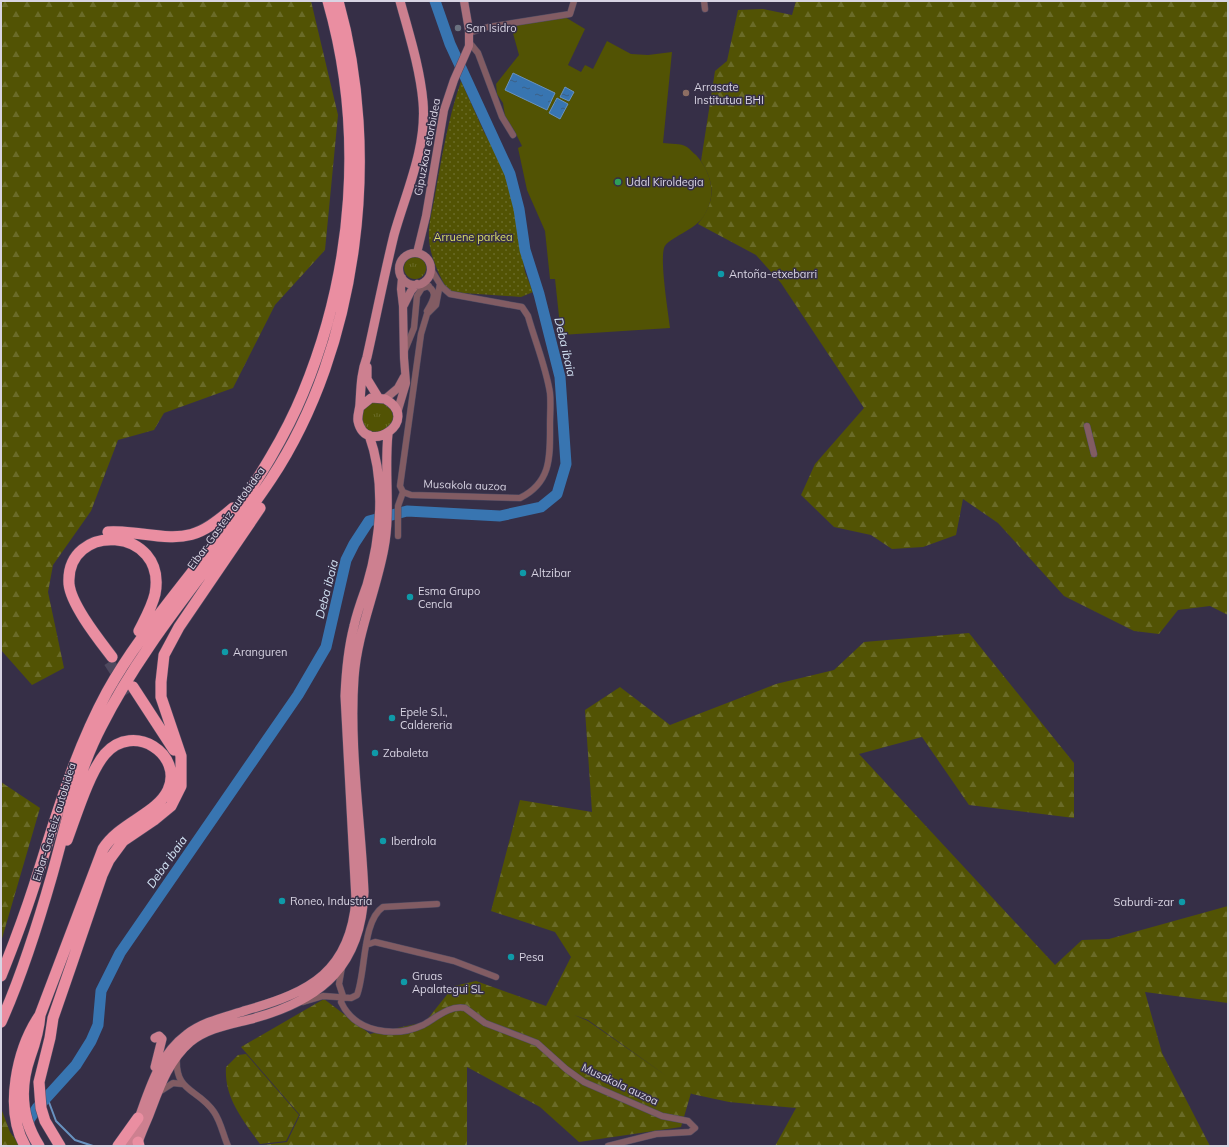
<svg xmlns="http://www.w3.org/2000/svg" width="1229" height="1147" viewBox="0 0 1229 1147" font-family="Mulish,sans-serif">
<defs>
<pattern id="grass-tufts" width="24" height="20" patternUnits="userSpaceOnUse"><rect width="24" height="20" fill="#525304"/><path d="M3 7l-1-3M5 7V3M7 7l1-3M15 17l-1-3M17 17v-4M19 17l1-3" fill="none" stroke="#6a6b28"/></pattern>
<pattern id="forest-firs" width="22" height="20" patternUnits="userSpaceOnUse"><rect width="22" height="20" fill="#525304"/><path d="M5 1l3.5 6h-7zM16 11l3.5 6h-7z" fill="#6a6b28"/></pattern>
<pattern id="park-dots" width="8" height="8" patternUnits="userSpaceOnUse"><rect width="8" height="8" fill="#525304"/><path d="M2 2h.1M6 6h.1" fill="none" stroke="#6a6b28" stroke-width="1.8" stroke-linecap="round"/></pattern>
<pattern id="water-ripples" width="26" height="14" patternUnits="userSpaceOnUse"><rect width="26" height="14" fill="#3875b1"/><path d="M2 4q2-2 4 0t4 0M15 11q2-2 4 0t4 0" fill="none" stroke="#3c6085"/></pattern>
</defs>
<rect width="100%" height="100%" fill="#362f47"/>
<path fill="url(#grass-tufts)" d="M404 268a11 11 0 1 1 22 0a11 11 0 1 1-22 0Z
M361 417a16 16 0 1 1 32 0a16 16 0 1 1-32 0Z"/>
<path fill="url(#forest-firs)" d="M1,1H311L338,115L325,250L275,305L233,388L164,413L154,430L118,440L91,511L53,565L48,592L64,668L32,685L1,650Z
M796,1H1228V615L1210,606L1178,610L1159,634L1134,631L1064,596L998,523L963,499L956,535L923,547L892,549L871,535L834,527L801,495L815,464L864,408L781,283L756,255L698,224C715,202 716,185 701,161L715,71L727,61L738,10L763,9L792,15Z
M969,633L1074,763V818L969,805L922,737L859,754L1055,965L1082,940L1109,939L1228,906V1003L1145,992L1162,1053L1210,1146H775L796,1108L729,1102L692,1094L588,1020L574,1015L588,1021L691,1093L681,1127L579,1142L540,1107L467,1067V1146H255L287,1142L300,1115L241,1047L324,999L370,1034L425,1022L454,986L476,981L546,1006L571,957L555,932L491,911L520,800L592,812L585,710L620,687L670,725L776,684L834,670L864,642Z
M1,782L40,808L1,942Z
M246,1054L299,1115L286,1141L260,1144C243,1120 224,1098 226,1067L238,1055Z
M1,1108L10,1132L20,1146H1Z"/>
<path fill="url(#park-dots)" d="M461,81L484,132L508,175L525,272L533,292L521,297L449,292C440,278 429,254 429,237C428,224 433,208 435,195C442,156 448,119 461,81Z"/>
<path fill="#525304" d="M565,17L585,29L568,65L581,72L585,65L593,69L607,41L631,54L648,55L672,52L663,143C670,144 681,143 687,147C690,149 693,153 696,155C711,172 717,194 705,214C696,231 668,237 664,248C660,263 668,310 670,328L561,335L555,279H550L545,231L527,190L518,148L522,146L514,130L505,116L503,103L497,94L496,84L519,55L511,26Z"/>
<path fill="url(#water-ripples)" stroke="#6892c0" d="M513,73L555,93L547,110L505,90Z
M565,87L574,92L569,101L560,97Z
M557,98L568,104L560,119L549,113Z"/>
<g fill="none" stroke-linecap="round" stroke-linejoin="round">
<path stroke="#6892c0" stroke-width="2" d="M47,1097L56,1121L75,1140L93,1146"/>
<path stroke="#3875b1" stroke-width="11" d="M27,1146L29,1120L37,1108L76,1065L91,1041L98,1025L101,991L120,953L298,695L326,647L346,560L354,544L369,521L407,511L500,516L541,507L557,494L566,464L560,377L539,294L525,250L519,209L510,174L450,44L435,1"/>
<path stroke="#4e485e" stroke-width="11" stroke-dasharray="11 5.5" stroke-linecap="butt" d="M109,662L129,693"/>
<g stroke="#534d63" stroke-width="7">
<path id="street" d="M704,1L705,9
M469,33L488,27L570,14L574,1
M469,42L478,53L502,117L513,135
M430,268C434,274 438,281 442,287L450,294L522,307L528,316C535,341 546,367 550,393C551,403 550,414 550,424C550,456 552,482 520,498L411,495L403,492L400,486L421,334L427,314L436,305L440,284
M422,283C439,290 435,298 427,311
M405,350L414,328L417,296L422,288L429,286
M1087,426L1094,454
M398,536V506L403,492
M366,945L375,942L454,961L496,977
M342,967L339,984L343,996L341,1002C355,1033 395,1038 423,1025C436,1018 449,1005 465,1008L485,1023L537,1043L566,1069L584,1082L662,1116L688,1121L695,1128L690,1132L656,1134L608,1146
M303,1002L323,996L351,998L357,995C366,972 362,921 383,907L437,904
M177,1056C174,1093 198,1088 214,1112C221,1122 223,1135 228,1146
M159,1092L173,1083L182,1084"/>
</g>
<g stroke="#534d63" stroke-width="9">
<path id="secondary" d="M417,253L426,216L444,110L454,80L469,46V30L464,1
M399 269a16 16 0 1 1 32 0a16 16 0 1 1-32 0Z
M404,305L411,291L417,284
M385,399L398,388L404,377
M397,413L406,383L404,358L403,306L401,289L402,278"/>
</g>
<g stroke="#534d63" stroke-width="10">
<path id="primary" d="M367,367V379L378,397
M360,407L371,398L385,399C423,420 366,458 358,421C357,415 360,409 360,403C361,387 361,373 367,357C376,317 384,276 394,235C406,192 427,148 423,102C420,68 409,34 400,1
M155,1038L159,1036L162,1039L155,1067
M127,1146C146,1110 151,1061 186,1035C204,1021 226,1017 247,1010C311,992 350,971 356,900L345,696C346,672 348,649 354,626C357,612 362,599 367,585C381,538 386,482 369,435
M137,1146C140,1135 145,1125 149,1115C159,1089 168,1061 190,1042C208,1027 233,1024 255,1018C323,999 361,965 364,892C361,822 349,748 354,678C357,633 376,592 384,548C391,511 384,472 388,434"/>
</g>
<g stroke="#534d63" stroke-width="12">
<path id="highway" d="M108,532C119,531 130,533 142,534C187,540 198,538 233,508
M112,657C100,641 71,605 69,584C65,521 168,526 155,594C152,607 145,619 139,631
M133,687L174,750
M1,976C13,946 24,917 34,886C55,820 74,753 107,692C142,629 192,577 232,518C258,479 285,437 303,393C354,270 365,130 328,1
M1,1022C22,975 38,924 52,875C66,825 77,773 101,727C146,637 215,563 271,479C359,346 381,153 338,1
M138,1142L139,1146
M25,1146C4,1109 17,1049 40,1015L103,849C119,823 157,814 168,790C184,755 134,721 105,754C89,773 76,816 67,840
M39,1146C21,1118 19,1089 30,1057C35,1043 39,1031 40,1015
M60,1146L45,1121L41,1108L39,1082L50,1038L53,1018L72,963L102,875L109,860L123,841L154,820L171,806L181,786V756L161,697V682L164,655L179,627L260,508
M118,1146L138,1118"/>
</g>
<use href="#street" stroke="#825c63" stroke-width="6"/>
<use href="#secondary" stroke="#ac707c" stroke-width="8"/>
<use href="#primary" stroke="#cd8090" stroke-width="9"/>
<use href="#highway" stroke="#ea8ea1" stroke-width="11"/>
</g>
<circle fill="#6b7280" stroke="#362f47" stroke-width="1.5" cx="458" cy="28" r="4"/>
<circle fill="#8d6e63" stroke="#362f47" stroke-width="1.5" cx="686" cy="93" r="4"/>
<circle fill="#2e9e5b" stroke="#362f47" stroke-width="1.5" cx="618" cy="182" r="4"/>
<g fill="#0f9aa8" stroke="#362f47" stroke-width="1.5">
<circle cx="721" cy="274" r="4"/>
<circle cx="523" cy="573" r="4"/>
<circle cx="410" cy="597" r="4"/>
<circle cx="225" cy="652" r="4"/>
<circle cx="392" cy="718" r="4"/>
<circle cx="375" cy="753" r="4"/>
<circle cx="383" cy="841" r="4"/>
<circle cx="282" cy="901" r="4"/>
<circle cx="1182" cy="902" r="4"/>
<circle cx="511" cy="957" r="4"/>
<circle cx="404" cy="982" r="4"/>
</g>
<g text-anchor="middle" stroke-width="3" stroke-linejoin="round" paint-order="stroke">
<g font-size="11" fill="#d8d4e3" stroke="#362f47" text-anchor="start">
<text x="466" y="32">San Isidro</text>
<text x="694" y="91">Arrasate<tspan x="694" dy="13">Institutua BHI</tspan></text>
<text x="626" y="186">Udal Kiroldegia</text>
<text x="729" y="278">Antoña-etxebarri</text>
<text x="531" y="577">Altzibar</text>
<text x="418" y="595">Esma Grupo<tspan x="418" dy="13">Cencla</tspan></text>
<text x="233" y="656">Aranguren</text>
<text x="400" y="716">Epele S.l.,<tspan x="400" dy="13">Caldereria</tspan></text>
<text x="383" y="757">Zabaleta</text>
<text x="391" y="845">Iberdrola</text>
<text x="290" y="905">Roneo, Industria</text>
<text x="1174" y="906" text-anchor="end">Saburdi-zar</text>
<text x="519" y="961">Pesa</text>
<text x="412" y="980">Gruas<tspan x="412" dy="13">Apalategui SL</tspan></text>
</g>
<g font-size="11" fill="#d8d4e3" stroke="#362f47">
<text transform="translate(427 147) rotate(-79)" y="4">Gipuzkoa etorbidea</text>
<text transform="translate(465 485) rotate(2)" y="4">Musakola auzoa</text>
<text transform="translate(226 518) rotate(-54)" y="4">Eibar-Gasteiz autobidea</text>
<text transform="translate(54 822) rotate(-73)" y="4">Eibar-Gasteiz autobidea</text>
<text transform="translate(620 1084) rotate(25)" y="4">Musakola auzoa</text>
</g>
<g font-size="11" fill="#dcdf66" stroke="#362f47">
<text x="473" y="241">Arruene parkea</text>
</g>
<g font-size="12" font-style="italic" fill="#d2e2f3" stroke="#362f47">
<text transform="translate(565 347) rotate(77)" y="4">Deba ibaia</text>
<text transform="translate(327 589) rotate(-76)" y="4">Deba ibaia</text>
<text transform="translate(167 862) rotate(-55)" y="4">Deba ibaia</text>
</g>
</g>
<rect width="1229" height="1147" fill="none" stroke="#d8d4e3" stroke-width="4"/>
</svg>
